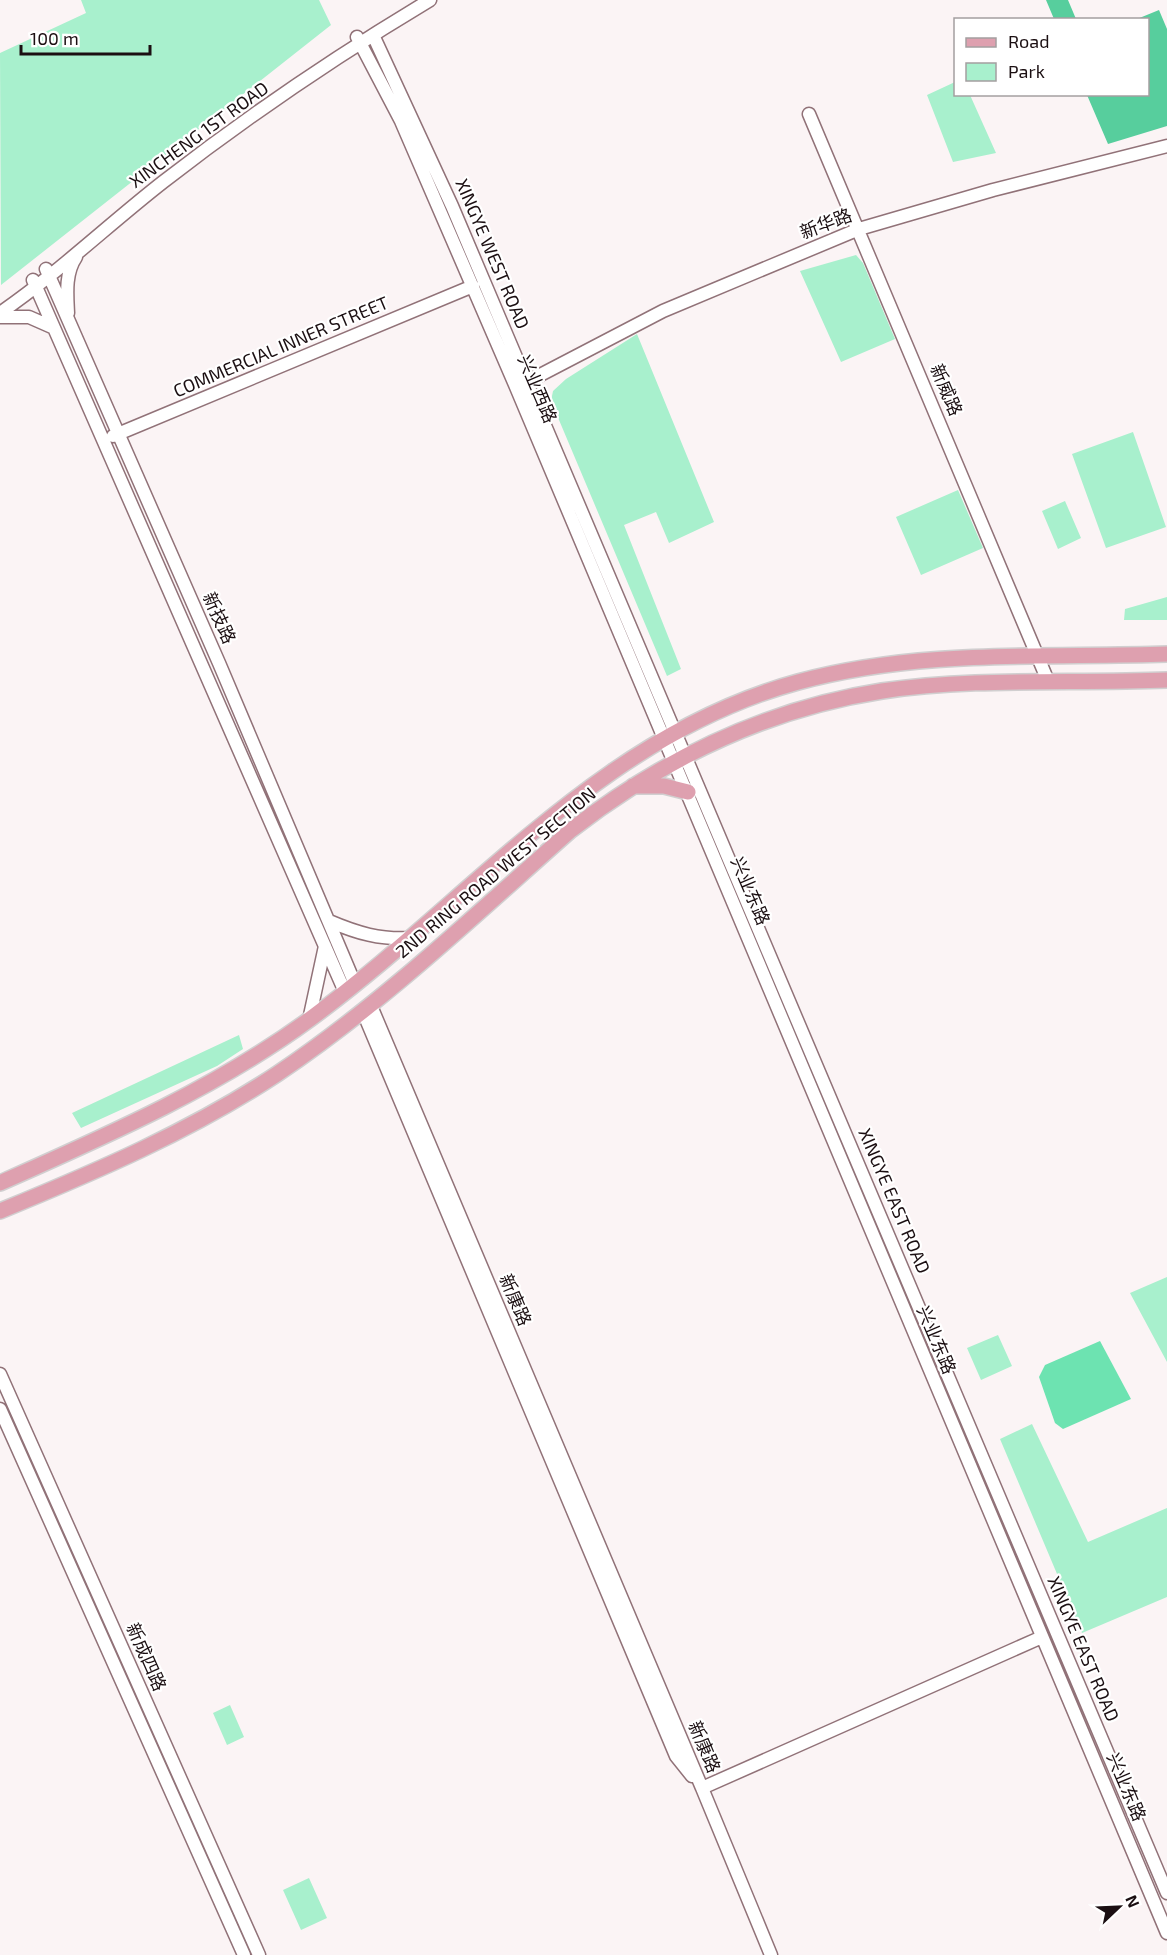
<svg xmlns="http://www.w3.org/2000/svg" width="1167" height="1955" viewBox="0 0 1167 1955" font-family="'Exo 2','Noto Sans SC',sans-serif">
<rect width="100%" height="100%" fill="#fbf4f5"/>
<path fill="#a8f0cd" d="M81,0H319L331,25L1,285L0,53L86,13Z
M955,82L956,94L970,95L996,153L953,162L927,95Z
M856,255L863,263L895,339L841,362L800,271Z
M637,334L714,522L669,543L656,512L624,525L681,669L667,676L551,401L553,391L566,379Z
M1133,432L1166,527L1106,548L1072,454Z
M958,490L983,548L921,575L896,517Z
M1065,501L1081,538L1058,549L1042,511Z
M1167,597V620H1124L1125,609Z
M239,1035L243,1049L217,1066L81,1128L72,1113Z
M1167,1277V1362L1130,1293Z
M998,1335L1012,1366L981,1380L967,1348Z
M1032,1424L1088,1542L1167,1508V1597L1082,1633L1000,1439Z
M230,1705L244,1737L227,1745L213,1713Z
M309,1878L327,1918L301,1930L283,1890Z"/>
<path fill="#57ce9d" d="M1046,0H1068L1076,19H1054Z
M1159,10L1167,29V126L1108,144L1087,95L1148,94V20L1137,19Z"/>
<path fill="#6de3b1" d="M1100,1341L1131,1399L1063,1429L1055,1423L1039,1377L1045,1365Z"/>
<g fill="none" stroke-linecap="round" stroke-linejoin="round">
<g stroke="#917278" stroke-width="15">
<path id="minor" d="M373,35L452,206L1167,1893
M357,37L401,121L516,387L1167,1933
M809,114L1048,681
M46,269L219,663L355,984
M33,280L345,992
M0,313C58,273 108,225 163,182C248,116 338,55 430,0
M68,313C67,294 65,273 76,257
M0,317H29L54,328
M521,385L663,311L859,229L993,190L1167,146
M113,436L473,286
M329,921C357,933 380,940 412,938
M371,1006L702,1788
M363,1012L676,1756L692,1776
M309,1020L325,946
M0,1374L259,1955
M0,1409L244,1955
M771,1955L702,1788L1042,1637"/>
</g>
<g stroke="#d1cfd0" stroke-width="18">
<path id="major" d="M633,786H664L688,792
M0,1183C106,1136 216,1088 310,1019C470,902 599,736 798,682C919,649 1043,658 1167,654
M0,1211C95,1172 191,1131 277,1074C383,1003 476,914 571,830C663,759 766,709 882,691C976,677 1072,684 1167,680"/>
</g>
<use href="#minor" stroke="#fff" stroke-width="12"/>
<use href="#major" stroke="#dea0af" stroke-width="15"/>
</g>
<g text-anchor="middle" stroke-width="4.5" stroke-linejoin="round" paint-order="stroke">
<g font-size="18" fill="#1b0f12" stroke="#fff">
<text transform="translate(199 135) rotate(-36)" y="6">XINCHENG 1ST ROAD</text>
<text transform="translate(826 224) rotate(-21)" y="6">新华路</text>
<text transform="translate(492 254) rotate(67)" y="6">XINGYE WEST ROAD</text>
<text transform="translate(281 347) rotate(-23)" y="6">COMMERCIAL INNER STREET</text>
<text transform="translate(537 389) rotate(67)" y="6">兴业西路</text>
<text transform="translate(946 390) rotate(67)" y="6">新威路</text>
<text transform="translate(219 618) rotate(66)" y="6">新技路</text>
<text transform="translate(496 873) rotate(-40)" y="6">2ND RING ROAD WEST SECTION</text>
<text transform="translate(750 891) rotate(67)" y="6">兴业东路</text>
<text transform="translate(894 1201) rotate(67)" y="6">XINGYE EAST ROAD</text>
<text transform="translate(515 1300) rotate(67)" y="6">新康路</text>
<text transform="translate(936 1340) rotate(67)" y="6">兴业东路</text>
<text transform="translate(1083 1649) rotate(67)" y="6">XINGYE EAST ROAD</text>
<text transform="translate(146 1657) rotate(66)" y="6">新成四路</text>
<text transform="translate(704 1747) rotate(67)" y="6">新康路</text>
<text transform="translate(1126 1787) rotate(67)" y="6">兴业东路</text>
</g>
</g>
<rect x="954" y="18" width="195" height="78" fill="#ffffff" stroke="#a49fa0" stroke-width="1.5"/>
<rect x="966" y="38" width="30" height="9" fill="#dea0af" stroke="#a49fa0" stroke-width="1.5"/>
<text x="1008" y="48" font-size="18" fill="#1b0f12">Road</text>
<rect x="966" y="63" width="30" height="18" fill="#a8f0cd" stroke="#a49fa0" stroke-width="1.5"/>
<text x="1008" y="78" font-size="18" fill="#1b0f12">Park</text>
<g transform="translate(1119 1907) rotate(67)" stroke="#ffffff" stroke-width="4.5" paint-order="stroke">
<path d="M0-4.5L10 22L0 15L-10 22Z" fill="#1b0f12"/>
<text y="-9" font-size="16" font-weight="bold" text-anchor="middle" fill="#1b0f12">N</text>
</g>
<path d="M21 45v9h129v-9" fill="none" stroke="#1b0f12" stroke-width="3"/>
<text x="30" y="45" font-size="18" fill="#1b0f12" stroke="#ffffff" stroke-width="4.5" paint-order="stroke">100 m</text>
</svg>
